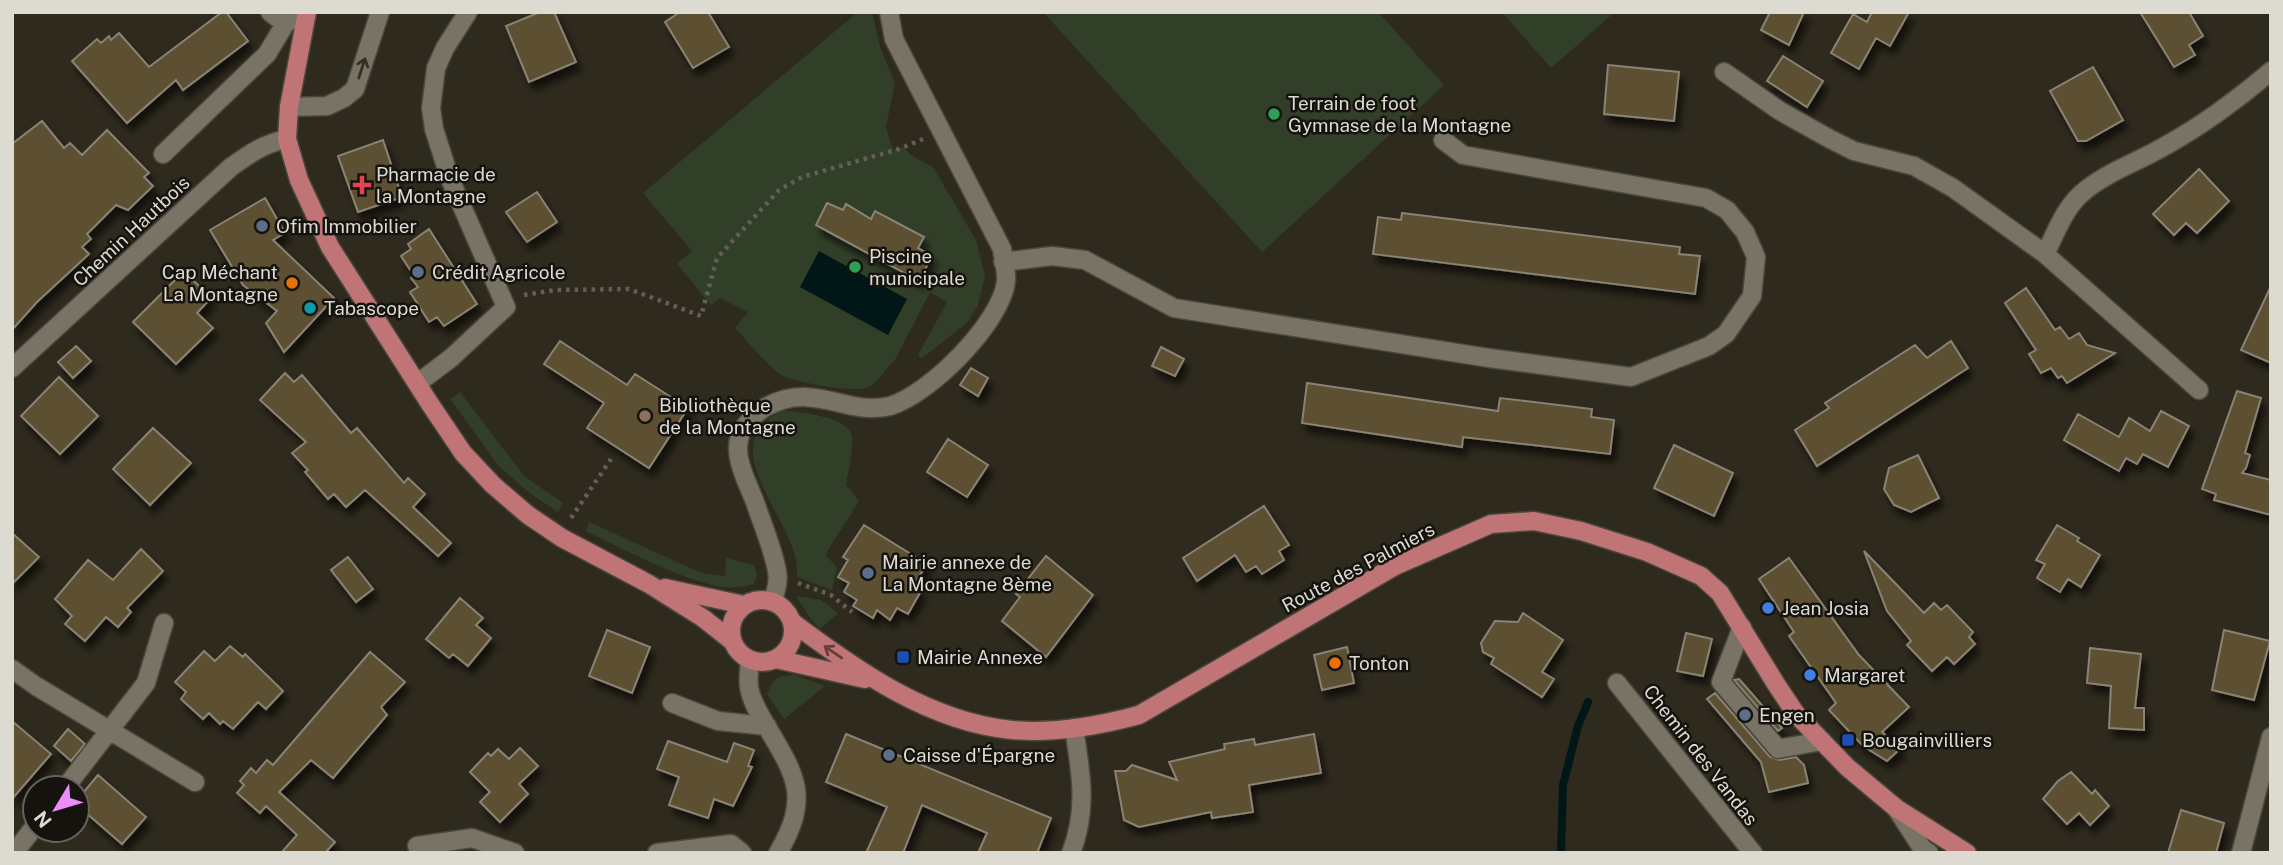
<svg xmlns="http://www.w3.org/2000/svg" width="2283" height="865" viewBox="0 0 2283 865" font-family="'Public Sans',sans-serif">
<defs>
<filter id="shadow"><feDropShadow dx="4.5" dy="8" stdDeviation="3.5" flood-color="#0009"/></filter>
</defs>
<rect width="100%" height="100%" fill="#2f2a1e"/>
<path fill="#323f28" d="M858,12H872L881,50L895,82L886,127L893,150L903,147L912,156L933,167L976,240L985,276L978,305L968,322L921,359L918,355L947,302L930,292L895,360C885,368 880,381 869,387C858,394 791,382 780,374C766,365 747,340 735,328L748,312L720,298L711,305L677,264L692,251L643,193Z
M1043,12H1378L1444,85L1262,252Z
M1502,12H1615L1551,68Z
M460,392L524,476L563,503L558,512L527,491L498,465L450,399Z
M784,410C800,413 849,416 852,436C854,448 848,472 846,485L859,501L825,555L837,567L832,590L797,577C797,570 797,563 795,556C787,521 737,465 758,430C763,421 775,415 784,410Z
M589,522L701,573L725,576L726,558L754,565L757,574L754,584C743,586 732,589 721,587C680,579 625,550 586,531Z
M796,596L821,600L838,613L820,629L810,618Z
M795,675L825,686L784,719L767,694C775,677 776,676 795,675Z"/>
<path fill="#011717" d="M819,251L907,299L888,335L800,287Z"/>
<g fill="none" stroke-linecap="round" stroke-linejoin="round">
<path stroke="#011717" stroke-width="8" d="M1561,853L1563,785L1578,726L1588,702"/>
</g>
<path fill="#5d4f30" stroke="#898375" stroke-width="2" filter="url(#shadow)" d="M222,12H226L248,41L183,90L176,80L127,123L72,61L97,39L101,43L109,36L111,40L119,33L149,67Z
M540,12H554L576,62L529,82L506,26Z
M680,12H708L729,47L693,68L665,22Z
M1770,12H1804L1789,45L1761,30Z
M1872,12H1909L1890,46L1876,38L1859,69L1831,53L1853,14L1867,22Z
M2140,12H2189L2203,36L2189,45L2195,55L2174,67Z
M1783,56L1823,81L1807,107L1767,81Z
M1608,65L1679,72L1674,121L1604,114Z
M2093,67L2123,120L2086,141H2078L2050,91Z
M42,121L64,148L70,143L82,155L107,130L149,173L144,177L153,186L128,210L116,205L87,234L91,239L82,247L89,254L37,302L12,330V144Z
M383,140L402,197L358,212L338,156Z
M2199,169L2229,201L2197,233L2186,223L2174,235L2153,214Z
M537,192L557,222L527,242L506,212Z
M265,198L285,233L273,240L334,298L284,352L266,323L277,311L243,285L210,230Z
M827,203L843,210L846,204L871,219L875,211L924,237L918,248L932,256L919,281L816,225Z
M1402,213L1680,247L1679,254L1700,256L1695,294L1373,254L1378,217L1401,220Z
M429,229L477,304L444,326L437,317L429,322L410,292L418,287L411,278L414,276L401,256L411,249L408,244Z
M184,271L211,298L197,313L213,328L176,364L133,322Z
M2271,286V363L2241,350Z
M2026,288L2055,330L2060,327L2069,339L2079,333L2087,345L2115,353L2067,383L2062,376L2058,378L2051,368L2041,373L2029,354L2036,350L2005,303Z
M560,341L627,385L635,374L688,408L649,468L587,428L604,403L544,364Z
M1951,341L1968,368L1817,466L1795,430L1829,408L1825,403L1915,345L1927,358Z
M76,346L91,361L73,378L58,362Z
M1161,347L1184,359L1175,376L1152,366Z
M971,368L988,378L978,396L960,385Z
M285,373L294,382L302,375L351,433L357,428L404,483L408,478L425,494L413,507L451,543L438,556L365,490L346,507L334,494L328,499L305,472L308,470L292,453L306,442L260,400Z
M59,377L98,416L60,454L21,416Z
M1307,383L1498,411L1500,398L1592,409L1591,417L1614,420L1610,454L1463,437L1462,447L1302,423Z
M2237,391L2261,398L2245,453L2250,455L2246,468L2242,473L2271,480V515L2214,500L2216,494L2202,489Z
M2161,411L2189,426L2168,467L2143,454L2137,464L2126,458L2119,471L2064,440L2078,414L2119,437L2129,418L2150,431Z
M153,428L191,463L150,505L113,469Z
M948,439L988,465L967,497L927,472Z
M1674,445L1733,473L1714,516L1654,488Z
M1918,455L1939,498L1911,512L1894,505L1884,489L1889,468Z
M1264,506L1289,545L1279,551L1284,560L1262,574L1256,566L1246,572L1235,555L1197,581L1183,558Z
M864,525L927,564L913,586L921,591L908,614L897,608L890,620L877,610L873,618L853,606L857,600L844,592L849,583L838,577L848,560L843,557Z
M2057,525L2079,538L2077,541L2100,555L2081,587L2068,579L2060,592L2037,578L2045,564L2036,560Z
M12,533L39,557L12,584Z
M141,549L163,571L127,608L131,612L118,627L106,617L85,641L65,624L72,616L55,599L88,560L113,580Z
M1864,551L1924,613L1934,603L1941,610L1947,605L1973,632L1969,637L1975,644L1954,664L1947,657L1932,671L1907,645L1911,641L1887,611Z
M1046,556L1093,595L1046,657L1002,621L1020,597L1016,594Z
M348,557L373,589L356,602L331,570Z
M1789,558L1859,655L1909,707L1882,732L1901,748L1887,761L1863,746L1829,710L1836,703L1789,636L1794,632L1759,579Z
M460,598L483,618L476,625L491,638L468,666L453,654L449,658L426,639Z
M1523,613L1563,640L1542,672L1554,679L1542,697L1491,664L1494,658L1483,652L1481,643L1495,621L1518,622Z
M607,630L650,647L632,693L589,676Z
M2224,630L2270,641L2254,700L2212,690Z
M1686,633L1712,639L1703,676L1677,671Z
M230,646L243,657L245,654L283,691L266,709L258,702L233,729L223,721L220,724L209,713L203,719L181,699L186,692L175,682L204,651L215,661Z
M1347,647L1354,683L1322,690L1314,655Z
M2090,648L2141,654L2135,708H2144V730L2109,728L2111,686L2087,683Z
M370,652L405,682L381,707L387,715L333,778L311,760L279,792L335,842L325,853H281L297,835L266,806L260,813L237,793L244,785L240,781L251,768L256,773L267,760L273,765Z
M1739,679L1782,728L1778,731L1734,680Z
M1715,693L1770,757L1779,760L1796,757L1804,765L1808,783L1769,792L1761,762L1707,699Z
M12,721L51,754L12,799Z
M68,729L85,744L71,761L54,746Z
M846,734L1051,818L1037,853H978L987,833L922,805L903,853H866L887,807L826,782Z
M1314,734L1321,773L1249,785L1253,812L1212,818L1211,812L1139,827L1124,820L1115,771H1126L1132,765L1177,780L1169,762L1225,749L1224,744L1254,739L1255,745Z
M668,741L727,762L734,743L754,750L748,766L752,767L733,806L714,799L708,818L669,805L679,777L657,769Z
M520,748L538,766L519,784L528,794L500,822L480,802L490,792L470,772L488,753L491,756L498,749L509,759Z
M2071,772L2092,794L2095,790L2109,806L2090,825L2079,813L2067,824L2043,799L2058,781Z
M98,775L146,817L122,844L77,805V800Z
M2181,810L2224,823L2216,853H2168Z"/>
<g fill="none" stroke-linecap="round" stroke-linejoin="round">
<g stroke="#4a473d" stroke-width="21">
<path id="minor" d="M270,12L285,24
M1724,72L1780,111L1830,139L1854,151L1914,166L1953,188L2045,254L2199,390
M289,107L327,106L344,98L355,89L380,12
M163,154L267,54L285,24L303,12
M2045,254C2055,235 2064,209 2081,194C2104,173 2138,162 2165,146C2203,125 2238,99 2271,71
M1003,262L1052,256L1085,260L1174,308L1489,358L1631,377L1709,346L1726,334L1752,296L1756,257L1745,232L1727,210L1706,198L1463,155L1443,140
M12,368L231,167C249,154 265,143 287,139
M418,383L451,358L506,307L450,179L434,129L431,108L436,68L445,48L468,12
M772,602C776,592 779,581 777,571C773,549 763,526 756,505C748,482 729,453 743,429C749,420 757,412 766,407C813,380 847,417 890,406C929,395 1002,322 1006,281C1007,271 1003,259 1002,249L894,39L889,12
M1742,627L1721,682L1778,749L1822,741
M750,660C749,669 748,679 749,687C751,701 760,715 767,727C797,777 810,798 778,853
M12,669L36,686L195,782
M1617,683L1753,853
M672,703L718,721L767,726
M65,788L146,683L164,623
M1896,808L1922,848L1929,853
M417,846L472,838L515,853
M14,853L35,826
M657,853L731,844L742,853
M1071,853C1088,809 1081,774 1074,728
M2241,853L2271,737"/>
</g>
<g stroke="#4a473d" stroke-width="21">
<path id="major" d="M307,12L289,107L287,139L299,180L330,247L430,404L463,453L493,485L528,515L562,538L649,584L703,618L732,641
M665,588L744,605
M731 631a31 31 0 1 1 62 0a31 31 0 1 1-62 0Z
M792,622C856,670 929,722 1012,730C1055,734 1098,726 1139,715L1395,566L1491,524L1534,521L1581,531L1647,552L1701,576L1720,593L1776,684L1796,714L1818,737L1847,767L1896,808L1967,853
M776,659L865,679"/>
</g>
<path stroke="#645f55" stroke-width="4.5" stroke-dasharray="3.5 5" stroke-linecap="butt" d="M524,295L556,290L629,289L701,316L717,258L779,190L802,177L899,149L923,139
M571,518L611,459
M798,583L831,595L852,612"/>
<use href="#minor" stroke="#797366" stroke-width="18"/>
<use href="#major" stroke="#c17475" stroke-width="18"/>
</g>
<defs><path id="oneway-shaft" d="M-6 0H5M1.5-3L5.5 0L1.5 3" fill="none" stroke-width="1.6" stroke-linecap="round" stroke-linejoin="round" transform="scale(1.75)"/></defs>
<use stroke="#333028" href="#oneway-shaft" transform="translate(362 68) rotate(-72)"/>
<use stroke="#623f3c" href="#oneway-shaft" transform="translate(833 652) rotate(-146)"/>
<g fill="#2e9e5b" stroke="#15130e" stroke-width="2.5">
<circle cx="1274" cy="114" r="7"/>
<circle cx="855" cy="267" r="7"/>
</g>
<path fill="#e0444e" stroke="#15130e" stroke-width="2.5" d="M358.5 174.5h7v7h7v7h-7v7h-7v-7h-7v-7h7z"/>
<g fill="#5c6f8a" stroke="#15130e" stroke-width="2.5">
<circle cx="262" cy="226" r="7"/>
<circle cx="418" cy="272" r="7"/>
<circle cx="868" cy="573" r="7"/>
<circle cx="1745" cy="715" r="7"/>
<circle cx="889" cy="755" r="7"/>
</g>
<g fill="#e8710a" stroke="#15130e" stroke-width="2.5">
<circle cx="292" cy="283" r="7"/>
<circle cx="1335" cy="663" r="7"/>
</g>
<circle fill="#0f9aa8" stroke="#15130e" stroke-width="2.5" cx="310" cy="308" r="7"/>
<circle fill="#8d6e63" stroke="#15130e" stroke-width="2.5" cx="645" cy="416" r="7"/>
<g fill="#3f7fe0" stroke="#15130e" stroke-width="2.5">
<circle cx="1768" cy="608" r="7"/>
<circle cx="1810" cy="675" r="7"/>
</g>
<g fill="#1a4fb4" stroke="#15130e" stroke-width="2.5">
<rect x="896" y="650" width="14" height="14" rx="3.5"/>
<rect x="1841" y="733" width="14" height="14" rx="3.5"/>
</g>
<g text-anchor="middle" stroke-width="5" stroke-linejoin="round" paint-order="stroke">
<g font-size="19" fill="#dddad2" stroke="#15130e" text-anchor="start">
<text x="1288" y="110">Terrain de foot<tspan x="1288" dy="22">Gymnase de la Montagne</tspan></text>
<text x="376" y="181">Pharmacie de<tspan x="376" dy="22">la Montagne</tspan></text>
<text x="276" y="233">Ofim Immobilier</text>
<text x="869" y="263">Piscine<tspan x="869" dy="22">municipale</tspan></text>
<text x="278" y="279" text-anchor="end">Cap Méchant<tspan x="278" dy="22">La Montagne</tspan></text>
<text x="432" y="279">Crédit Agricole</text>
<text x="324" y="315">Tabascope</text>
<text x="659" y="412">Bibliothèque<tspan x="659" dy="22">de la Montagne</tspan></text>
<text x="882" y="569">Mairie annexe de<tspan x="882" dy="22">La Montagne 8ème</tspan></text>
<text x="1782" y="615">Jean Josia</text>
<text x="917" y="664">Mairie Annexe</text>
<text x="1349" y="670">Tonton</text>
<text x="1824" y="682">Margaret</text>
<text x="1759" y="722">Engen</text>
<text x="1862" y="747">Bougainvilliers</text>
<text x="903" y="762">Caisse d'Épargne</text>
</g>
<g font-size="19" fill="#dddad2" stroke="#15130e">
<text transform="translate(131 231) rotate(-43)" y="7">Chemin Hautbois</text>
<text transform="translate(1358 567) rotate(-28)" y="7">Route des Palmiers</text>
<text transform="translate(1701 755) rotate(52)" y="7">Chemin des Vandas</text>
</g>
</g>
<rect width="2283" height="865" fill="none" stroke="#dddad2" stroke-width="28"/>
<g transform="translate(56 809) rotate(232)"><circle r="33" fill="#15130e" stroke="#65635c" stroke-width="2"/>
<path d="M0-5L12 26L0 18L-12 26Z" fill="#ed8cfa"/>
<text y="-10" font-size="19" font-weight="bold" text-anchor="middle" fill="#dddad2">N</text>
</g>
</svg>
